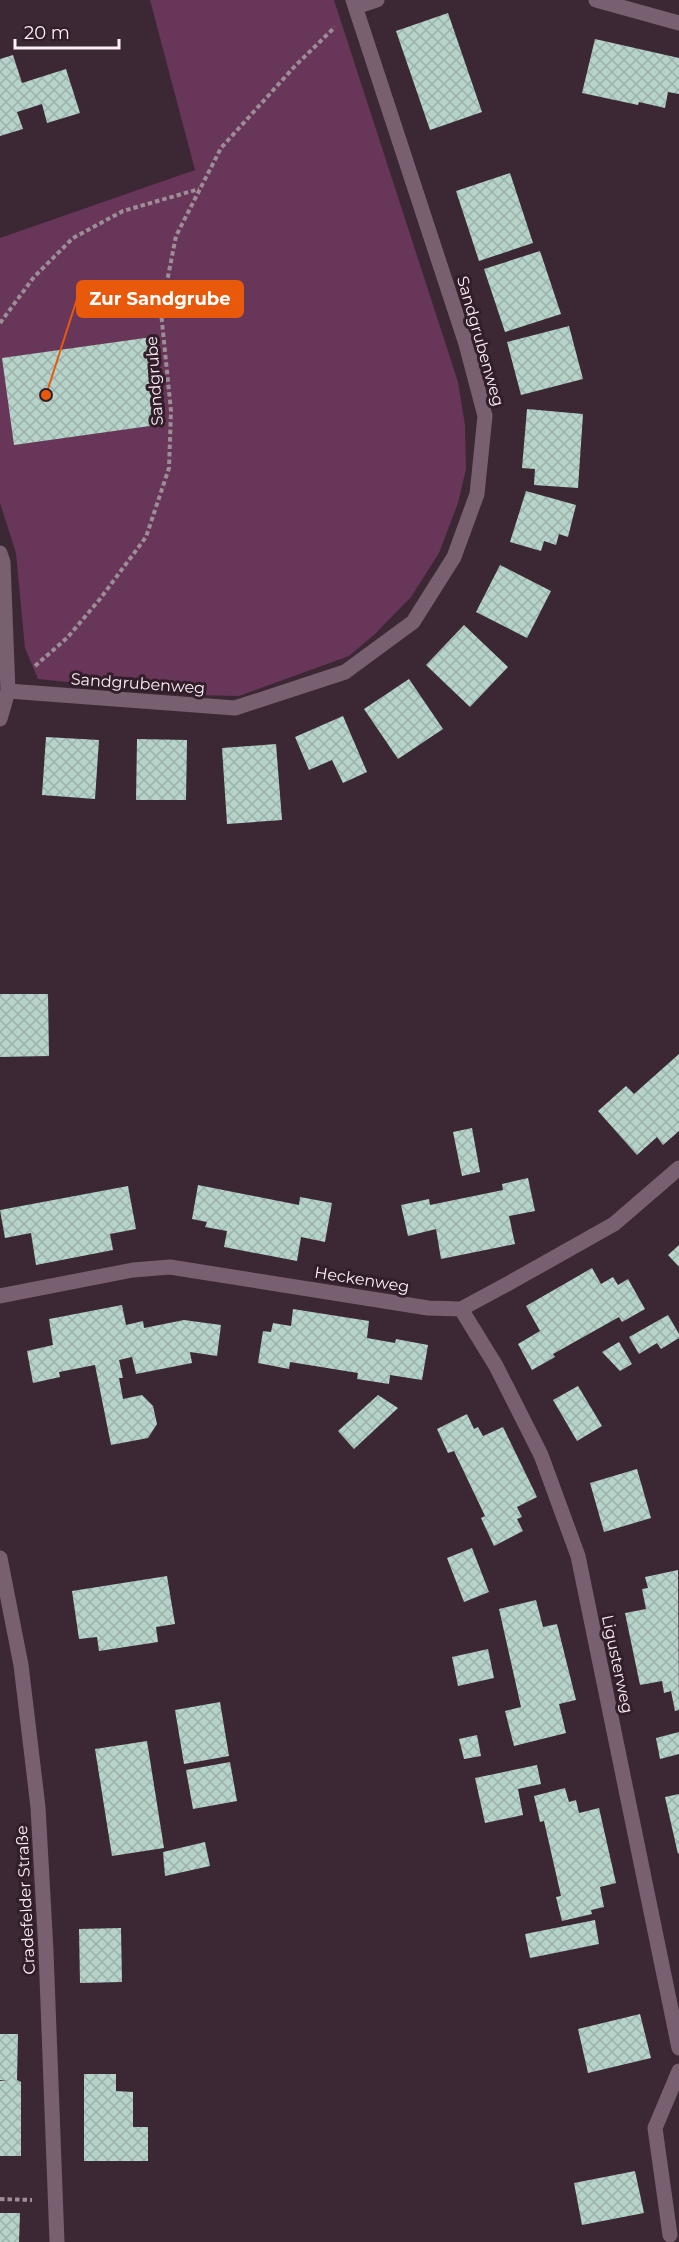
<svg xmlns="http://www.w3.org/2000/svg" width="679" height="2242" viewBox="0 0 679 2242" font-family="Montserrat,sans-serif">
<defs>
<pattern id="building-cross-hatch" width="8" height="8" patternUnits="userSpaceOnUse" patternTransform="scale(1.5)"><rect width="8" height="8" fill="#b5d3c9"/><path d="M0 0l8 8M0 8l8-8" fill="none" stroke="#9bb0a9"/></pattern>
</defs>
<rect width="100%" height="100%" fill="#3b2834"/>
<path fill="#683658" d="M150,0H334L458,382L465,425L466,469L458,503L439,553L411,597L375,634L349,656L239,696L193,695L38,679L25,648L16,553L0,503V238L195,170Z"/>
<path fill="url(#building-cross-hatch)" d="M448,13L482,112L430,130L396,31Z
M595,39L679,58V94L668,92L665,108L639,102L638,105L582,93Z
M13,55L22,83L66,69L80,113L47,123L42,104L17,112L23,129L0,136V59Z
M510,173L533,243L479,261L456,191Z
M540,251L561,314L505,332L484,269Z
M569,326L583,379L521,395L507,342Z
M152,337L164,424L14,445L2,358Z
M527,409L583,414L578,488L534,485L535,469L522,468Z
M526,491L576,505L568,537L559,534L556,545L544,541L541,551L510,542Z
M500,565L551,591L527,638L476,612Z
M464,625L508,667L470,707L426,665Z
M409,679L443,729L398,759L364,709Z
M343,716L367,772L343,783L332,760L309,770L295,737Z
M46,737L99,740L95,799L42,795Z
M137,739L187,740L186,800H136Z
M276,744L282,820L227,824L222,748Z
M0,994H48L49,1056L0,1057Z
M679,1054V1131L663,1145L657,1137L637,1155L598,1111L626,1086L634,1094Z
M472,1128L480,1172L462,1176L453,1132Z
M528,1178L535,1211L509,1216L515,1244L441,1259L436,1229L408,1236L401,1205L429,1199L430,1205L503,1190L502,1184Z
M198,1185L299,1205L300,1197L332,1203L325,1242L301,1237L297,1261L224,1247L227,1231L205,1227L207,1222L192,1219Z
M128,1186L136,1229L110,1234L113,1250L36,1265L31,1233L5,1238L0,1210Z
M679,1245V1267L668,1255Z
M592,1268L601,1284L613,1277L618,1285L628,1279L645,1309L622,1322L619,1317L553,1354L555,1357L532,1370L518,1344L540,1331L526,1306Z
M122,1305L126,1325L143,1321L144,1328L184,1320L221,1325L217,1356L190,1352L192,1363L136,1374L132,1357L119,1360L123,1378H119L123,1399L142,1395L153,1406L157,1424L148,1438L111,1445L95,1365L59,1372L60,1377L33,1383L27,1351L53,1345L49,1319Z
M293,1309L369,1321L367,1338L395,1343L396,1339L428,1345L422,1380L390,1375L389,1384L357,1379L358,1373L290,1362L289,1369L258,1363L263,1331L271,1332L273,1323L291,1326Z
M668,1315L679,1334V1338L661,1349L657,1343L639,1354L629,1337Z
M619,1342L632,1364L620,1371L602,1352Z
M578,1386L602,1426L577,1441L553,1400Z
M378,1395L398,1408L354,1449L338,1431Z
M467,1414L474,1429L478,1427L483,1436L503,1427L537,1497L517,1507L522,1517L517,1519L523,1531L494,1546L481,1518L485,1516L454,1451L448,1453L437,1429Z
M637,1469L651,1518L604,1532L590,1483Z
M472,1548L489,1592L464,1602L447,1558Z
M678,1570L679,1710L675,1711L671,1691L664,1693L662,1681L640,1685L625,1613L646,1609L642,1589L648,1588L645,1577Z
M167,1576L175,1624L156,1627L158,1642L99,1651L97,1637L79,1639L72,1591Z
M536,1600L543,1627L557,1624L576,1700L559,1704L566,1733L514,1746L505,1711L521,1707L499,1609Z
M488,1649L494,1678L458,1686L452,1657Z
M220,1702L229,1756L184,1764L175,1710Z
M679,1732V1754L660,1759L656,1738Z
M477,1735L481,1756L464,1759L459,1739Z
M147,1741L164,1848L112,1856L95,1749Z
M230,1762L237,1801L193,1809L186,1770Z
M537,1765L541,1784L518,1789L523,1815L485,1823L475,1778Z
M565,1788L569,1802L576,1800L579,1813L599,1808L616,1883L600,1887L604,1907L591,1910L592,1914L562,1921L556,1897L561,1896L544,1821L540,1822L534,1796Z
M679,1794V1853L678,1854L665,1797Z
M205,1842L210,1866L165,1876L163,1852Z
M595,1920L599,1944L530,1958L525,1934Z
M121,1928L122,1982L80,1983L79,1929Z
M640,2014L651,2058L588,2073L578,2029Z
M0,2034H18L17,2080L21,2082V2156H0V2081L7,2080H0Z
M84,2074H116V2091L133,2092V2127H148V2161H84Z
M635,2171L644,2213L582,2225L574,2183Z
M0,2213H20L19,2242H0Z"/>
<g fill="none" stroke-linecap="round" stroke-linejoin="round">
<path stroke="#9d8d97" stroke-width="4" stroke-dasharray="4.5 3" stroke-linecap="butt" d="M0,323L34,277L73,238L123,211L199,189
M35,666L67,638L100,599L146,537L169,468L171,411L161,312L176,236L221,148L295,66L335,27
M0,2199L32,2200"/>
<path stroke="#796070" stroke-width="15" d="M596,0L679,23
M356,7L377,0
M0,553L3,562L8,691L0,719
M8,691L235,708L345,672L413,622L454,557L477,494L485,416L466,344L353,0
M0,1296L133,1270L170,1267L428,1308L461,1309L511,1282L614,1224L679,1168
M461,1309L496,1366L541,1455L578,1556L679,2048
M0,1558L21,1665L38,1807L46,1951L57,2242
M670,2235L655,2128L679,2071"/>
</g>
<g text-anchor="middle" stroke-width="6" stroke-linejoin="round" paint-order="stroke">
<g font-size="16" fill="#fceff7" stroke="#311e2a">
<text transform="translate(481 341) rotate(74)" y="6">Sandgrubenweg</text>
<text transform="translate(154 381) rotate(-94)" y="6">Sandgrube</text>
<text transform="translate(138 683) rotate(4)" y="6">Sandgrubenweg</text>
<text transform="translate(362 1279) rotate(9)" y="6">Heckenweg</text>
<text transform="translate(618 1664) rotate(78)" y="6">Ligusterweg</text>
<text transform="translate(25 1900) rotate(-93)" y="6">Cradefelder Straße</text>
</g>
</g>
<path fill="none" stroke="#e8590c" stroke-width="2" d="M46 395L77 299"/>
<circle fill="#e8590c" stroke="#311e2a" stroke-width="2" cx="46" cy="395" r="6"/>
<rect fill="#e8590c" stroke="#e8590c" stroke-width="2" x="77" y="281" width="166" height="36" rx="6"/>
<g font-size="18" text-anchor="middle" font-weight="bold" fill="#fff">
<text x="160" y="305">Zur Sandgrube</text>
</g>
<path d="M15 39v9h104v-9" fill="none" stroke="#fceff7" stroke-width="3"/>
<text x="24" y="39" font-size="18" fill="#fceff7" stroke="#311e2a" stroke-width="4.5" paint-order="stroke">20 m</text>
</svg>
